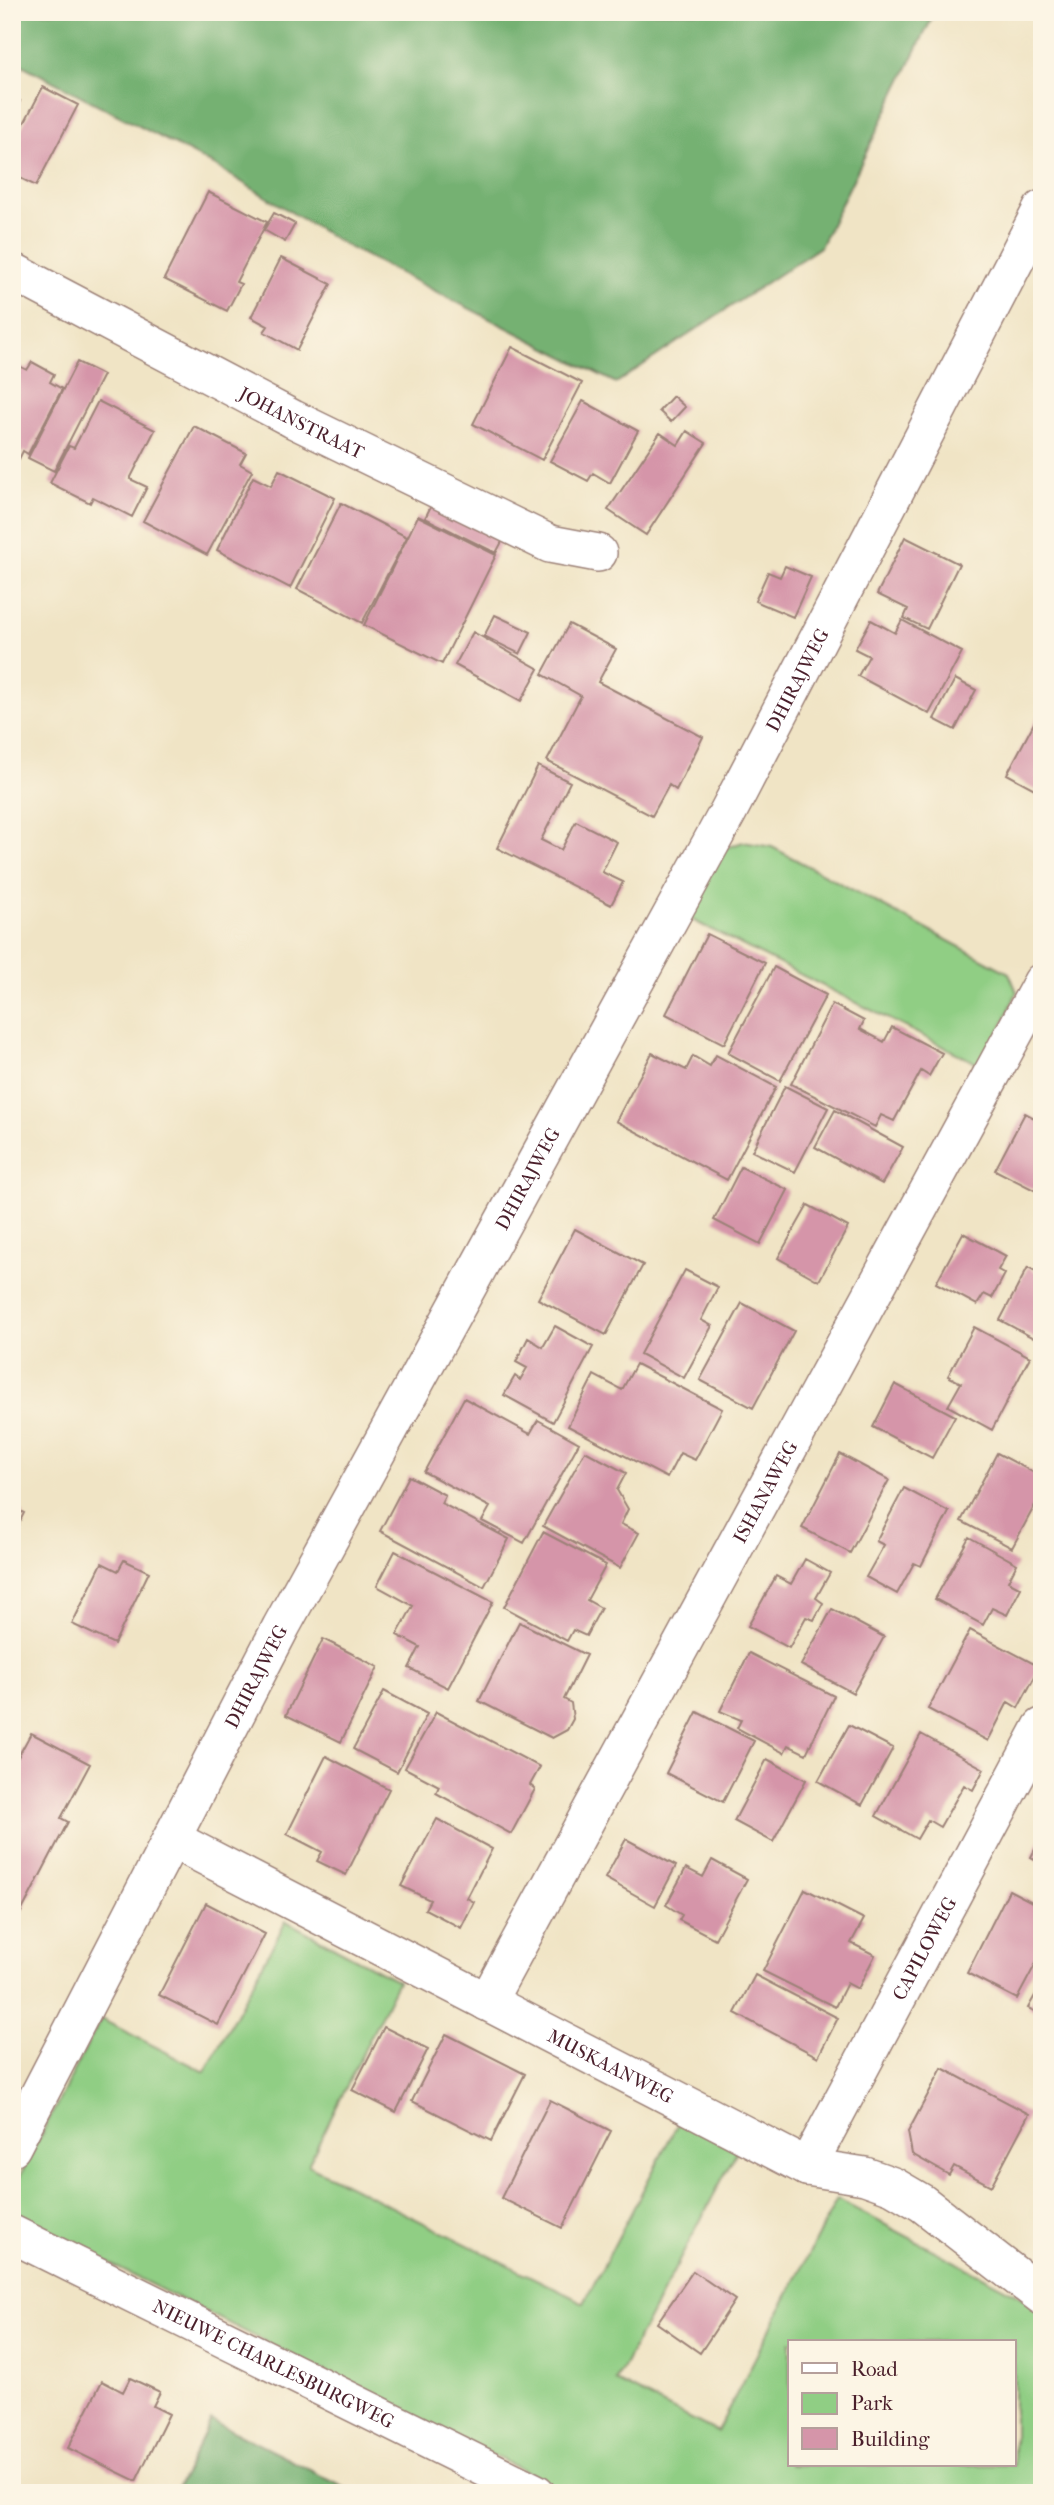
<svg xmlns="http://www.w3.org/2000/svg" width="1054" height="2505" viewBox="0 0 1054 2505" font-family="'IM FELL French Canon',serif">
<rect width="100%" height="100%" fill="#fcf5e5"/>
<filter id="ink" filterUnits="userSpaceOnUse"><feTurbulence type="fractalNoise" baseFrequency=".0143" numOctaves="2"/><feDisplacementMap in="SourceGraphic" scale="14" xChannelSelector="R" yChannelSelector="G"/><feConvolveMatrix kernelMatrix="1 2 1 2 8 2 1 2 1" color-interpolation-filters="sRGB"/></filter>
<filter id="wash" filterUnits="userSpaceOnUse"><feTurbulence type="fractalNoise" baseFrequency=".00686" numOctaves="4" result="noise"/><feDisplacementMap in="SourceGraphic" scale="28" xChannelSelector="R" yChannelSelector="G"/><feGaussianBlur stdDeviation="1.57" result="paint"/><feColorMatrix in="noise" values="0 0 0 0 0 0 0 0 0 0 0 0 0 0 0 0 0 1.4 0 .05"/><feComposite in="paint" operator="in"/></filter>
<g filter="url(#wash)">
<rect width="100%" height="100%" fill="#f0e4c5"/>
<path fill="#90ce84" stroke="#6d7658" stroke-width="2" fill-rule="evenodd" d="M743,842L772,847L1009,973L1017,992L984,1067L686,917L719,850Z
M286,1921L398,1981L308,2165L584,2303L680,2119L738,2149L616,2381L717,2432L837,2199L1042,2308V2493H568L12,2215V2191L101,2019L205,2072ZM790,2342H1014V2465H790Z"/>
<path fill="#74b172" stroke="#5f684e" stroke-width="2" d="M12,12H935L820,247L616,383L348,247L214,165L12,60Z
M211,2420L355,2493H175Z"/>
<g id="blocks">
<path fill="#d595a9" d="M43,87L78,105L36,186L12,174V146Z
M12,97L20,101L12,116Z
M208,192L267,222L236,282L241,284L227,311L164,279Z
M274,213L295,224L285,242L264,230Z
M281,258L331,284L297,350L264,332L268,326L251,317Z
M512,347L582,383L542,460L473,424Z
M32,362L54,374L50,382L62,389L28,454L23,451L19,459L12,455V373L17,365L27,370Z
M77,362L103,375L54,471L28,458Z
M673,396L685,407L671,422L659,411Z
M98,401L155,430L130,479L147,487L132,517L93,497L90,503L50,483L69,446L74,448Z
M583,401L638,431L610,483L593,473L588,481L550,461Z
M194,426L246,453L240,464L252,471L207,555L143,521Z
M687,431L706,443L646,535L608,510L660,433L678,445Z
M279,470L335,498L290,588L217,550L253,477L271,486Z
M433,502L504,538L496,553L425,518Z
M341,503L407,537L362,623L297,589Z
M418,516L496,555L442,664L364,625Z
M905,537L959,564L927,629L904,618L908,609L877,594Z
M785,566L811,577L793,617L755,601L768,572L780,577Z
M495,615L531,632L520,654L484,636Z
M871,620L895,633L902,620L962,652L929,714L858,676L869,656L855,649Z
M569,624L616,649L598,682L703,737L676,790L669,785L652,816L547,761L581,696L542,674Z
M473,632L539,669L521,701L455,665Z
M955,679L976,690L955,730L934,719Z
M1042,708V793L1007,774Z
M538,766L570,782L541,840L561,850L576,821L617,842L602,872L623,882L611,905L497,848Z
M707,934L765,963L724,1044L666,1014Z
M774,967L826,995L780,1081L728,1053Z
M832,1004L864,1021L860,1029L884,1042L892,1027L942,1053L929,1076L921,1071L894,1121L881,1115L875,1127L791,1084Z
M652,1053L686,1070L693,1056L710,1066L716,1055L776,1087L727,1180L616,1121Z
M785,1086L828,1108L795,1172L752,1151Z
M835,1110L903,1147L882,1184L815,1147Z
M1025,1113L1042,1122V1194L995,1170Z
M741,1167L788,1190L760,1244L714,1220Z
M808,1205L848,1227L819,1281L778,1258Z
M575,1229L643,1265L606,1335L538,1299Z
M963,1233L1006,1256L998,1270L1005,1274L992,1298L984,1294L977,1305L936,1283Z
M1028,1267L1042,1275V1332L1037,1340L1000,1320Z
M685,1270L718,1287L701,1320L712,1326L684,1378L640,1354Z
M742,1303L794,1331L753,1408L700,1380Z
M555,1326L593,1347L553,1422L504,1395L515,1376L520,1380L527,1368L516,1362L528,1338L543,1347Z
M974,1327L1030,1357L992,1430L948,1406L961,1383L948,1376Z
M636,1364L722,1409L695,1460L680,1453L667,1478L568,1426L594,1375L622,1390Z
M895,1384L955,1416L932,1458L873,1427Z
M464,1398L530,1434L538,1420L579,1443L524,1543L482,1521L490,1507L424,1472Z
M585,1451L626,1473L617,1490L628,1509L621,1524L639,1533L620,1568L543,1526Z
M997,1453L1042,1477V1492L1012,1548L961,1521Z
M840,1454L889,1480L850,1553L802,1528Z
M409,1476L445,1495L441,1503L509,1539L484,1587L380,1531Z
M904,1488L949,1512L921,1566L914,1563L897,1594L866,1577L884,1545L876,1541Z
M12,1507L24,1513L12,1537Z
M543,1532L606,1565L587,1600L601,1608L586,1636L573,1630L567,1641L504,1607Z
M969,1537L1017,1564L1008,1581L1021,1588L1007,1615L992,1608L983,1625L935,1599Z
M395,1551L493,1602L448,1688L409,1668L420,1647L397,1635L413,1606L377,1586Z
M805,1559L830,1573L816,1598L823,1603L814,1620L806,1617L789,1648L748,1626L776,1576L791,1584Z
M124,1560L149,1572L114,1644L72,1624L102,1563L118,1571Z
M832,1609L884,1637L853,1693L801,1665Z
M519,1622L586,1655L564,1699L571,1703L573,1719L567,1730L552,1738L479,1701Z
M970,1630L1040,1667L1018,1708L1008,1702L988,1741L928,1709Z
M323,1639L378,1667L341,1742L286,1715Z
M749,1653L834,1696L806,1754L788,1745L784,1753L737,1728L741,1720L720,1711Z
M384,1691L427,1714L397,1772L353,1749Z
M436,1712L540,1767L530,1785L535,1789L511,1834L436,1793L439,1786L405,1768Z
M697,1712L754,1741L723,1802L666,1773Z
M849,1725L893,1748L862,1805L818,1781Z
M31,1733L90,1764L61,1818L68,1822L19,1916L12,1912V1768Z
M921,1734L984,1769L973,1790L964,1785L940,1827L928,1820L917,1839L876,1816Z
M326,1756L389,1789L346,1875L317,1861L322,1852L287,1834Z
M767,1759L806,1780L773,1842L734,1821Z
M437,1819L492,1849L467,1898L474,1902L461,1928L425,1909L430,1900L401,1886Z
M1042,1836V1863L1031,1857Z
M626,1839L676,1866L655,1906L605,1878Z
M712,1860L747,1879L715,1939L679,1920L682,1915L666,1905L686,1868L703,1877Z
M805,1889L864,1919L851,1943L875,1955L858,1989L847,1983L835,2007L763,1971Z
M1009,1890L1042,1907V1952L1017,1999L967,1973Z
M206,1903L265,1934L218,2025L159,1995Z
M755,1975L838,2018L818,2057L735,2013Z
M1042,1983V2015L1028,2008Z
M384,2027L428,2049L396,2112L352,2090Z
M446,2034L525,2074L491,2141L412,2101Z
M942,2068L1029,2114L991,2186L954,2166L949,2175L912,2154L908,2132Z
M550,2100L611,2131L562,2228L501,2198Z
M693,2271L735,2300L700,2353L657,2323Z
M130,2378L160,2392L153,2406L169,2414L136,2481L68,2448L102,2381L123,2392Z"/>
</g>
</g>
<g filter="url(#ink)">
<use href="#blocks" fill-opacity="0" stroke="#9d8278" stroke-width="2"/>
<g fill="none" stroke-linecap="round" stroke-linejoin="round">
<g stroke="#9d8278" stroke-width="40">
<g id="minor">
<path id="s1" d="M12,271L293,419L550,544L598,553"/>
<path id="s2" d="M172,1839L807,2167L865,2176L893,2186L922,2203L1042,2296"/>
<path id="s3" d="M487,2002L1042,982"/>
<path id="s4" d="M12,2147L281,1627L728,812L1042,209"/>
<path id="s5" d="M807,2167L1042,1727"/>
<path id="s6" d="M12,2234L536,2493"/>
</g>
</g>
<use href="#minor" stroke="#fff" stroke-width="37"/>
</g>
</g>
<g text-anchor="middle" stroke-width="7" stroke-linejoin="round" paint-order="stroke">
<g font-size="19" fill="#4a1f2b" stroke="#fcf5e5">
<text dy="7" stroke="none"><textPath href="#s1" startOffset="327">JOHANSTRAAT</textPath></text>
<text dy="7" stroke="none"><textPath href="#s4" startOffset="1664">DHIRAJWEG</textPath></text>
<text dy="7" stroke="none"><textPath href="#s4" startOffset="1097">DHIRAJWEG</textPath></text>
<text dy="7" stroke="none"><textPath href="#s3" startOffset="581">ISHANAWEG</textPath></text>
<text dy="7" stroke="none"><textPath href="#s4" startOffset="530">DHIRAJWEG</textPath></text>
<text dy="7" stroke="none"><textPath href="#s5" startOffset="248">CAPILOWEG</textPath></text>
<text dy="7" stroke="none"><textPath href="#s2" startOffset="494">MUSKAANWEG</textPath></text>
<text dy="7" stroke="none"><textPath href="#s6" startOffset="292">NIEUWE CHARLESBURGWEG</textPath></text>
</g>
</g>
<rect width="1054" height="2505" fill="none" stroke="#fcf5e5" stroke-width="42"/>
<rect x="788" y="2340" width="228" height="126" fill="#fcf5e5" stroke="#b59f9b" stroke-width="2"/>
<rect x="802" y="2363" width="35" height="10" fill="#ffffff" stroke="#b59f9b" stroke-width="2"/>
<text x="851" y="2376" font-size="21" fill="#4a1f2b">Road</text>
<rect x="802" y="2393" width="35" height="21" fill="#90ce84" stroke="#b59f9b" stroke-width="2"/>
<text x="851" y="2410" font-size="21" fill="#4a1f2b">Park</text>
<rect x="802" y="2428" width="35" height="21" fill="#d595a9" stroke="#b59f9b" stroke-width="2"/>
<text x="851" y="2446" font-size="21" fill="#4a1f2b">Building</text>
</svg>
